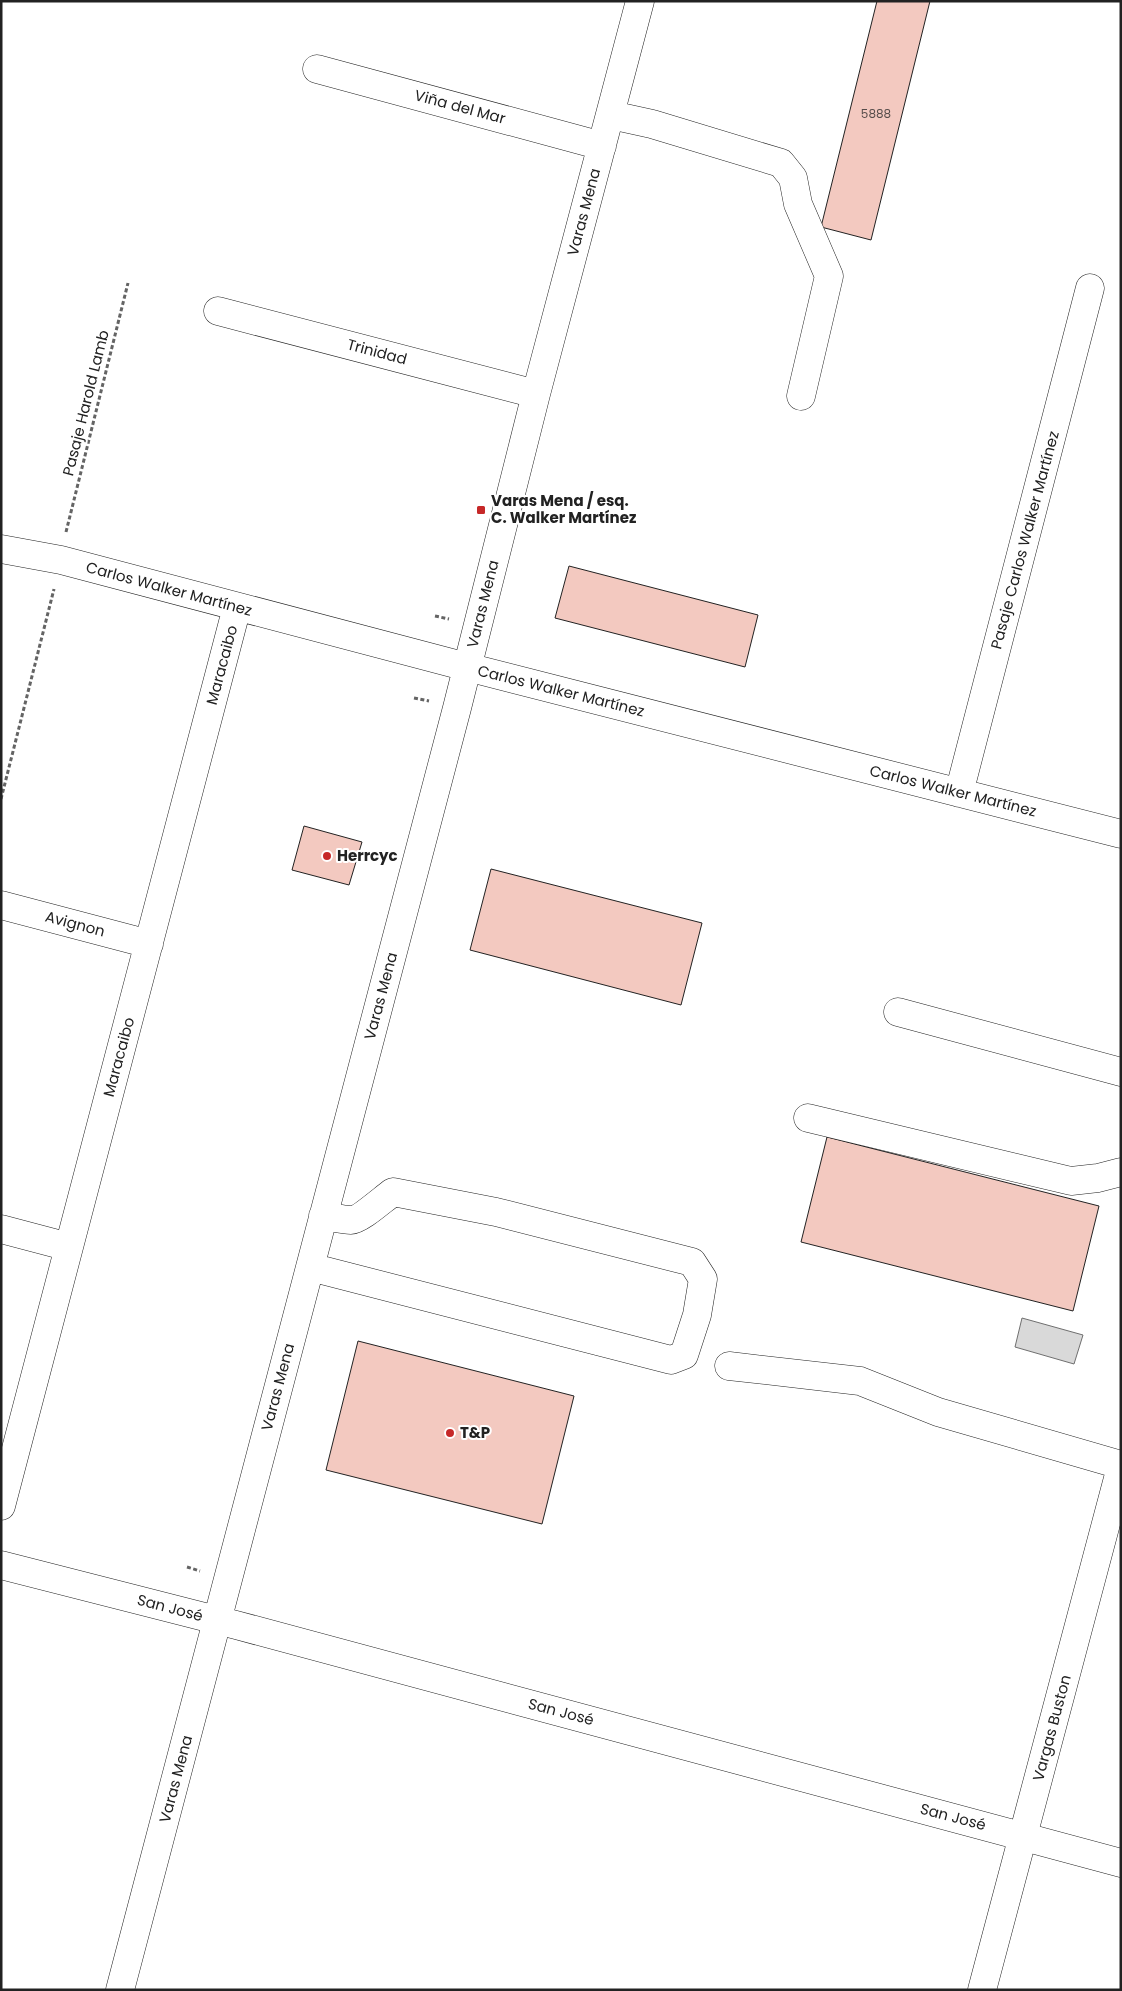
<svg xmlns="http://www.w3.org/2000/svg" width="1122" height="1991" viewBox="0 0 1122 1991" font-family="Poppins,sans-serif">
<rect width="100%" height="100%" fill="#fff"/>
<path fill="#d9d9d9" stroke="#6f6f6f" d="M1022,1318L1083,1335L1074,1364L1015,1347Z"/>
<path fill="#f3c9c0" stroke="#222" d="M877,1H930L871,240L821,227Z
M569,566L758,615L745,667L555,618Z
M304,826L362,842L349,885L292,870Z
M491,869L702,923L681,1005L470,950Z
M827,1137L1099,1206L1073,1311L801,1242Z
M358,1341L574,1396L542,1524L326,1470Z"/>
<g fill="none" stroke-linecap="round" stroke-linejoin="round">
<g stroke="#222" stroke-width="29">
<path id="minor" d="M317,69L602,146
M611,115L652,124L781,163L793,178L798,204L829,276L801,396
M218,311L536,394
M1,549L61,560L467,667L1121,834
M959,793L1090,288
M1,905L149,944
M898,1012L1121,1072
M808,1118L1071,1181L1098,1178L1121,1172
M1,1229L69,1247
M310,1267L671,1360L684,1355L697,1315L703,1279L692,1262L496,1212L393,1192C383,1199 360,1220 351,1220C342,1220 332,1217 323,1216
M729,1366L860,1381L938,1412L1121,1465
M1,1506L237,607
M1,1565L236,1625L1121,1863
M120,1990L457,708L536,394L640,1
M982,1990L1121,1467"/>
</g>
<path stroke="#646464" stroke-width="3" stroke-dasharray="4 2.5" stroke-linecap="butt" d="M66,532L128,283
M435,616L449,619
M414,698L429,701
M1,799L54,589
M187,1567L200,1571"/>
<use href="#minor" stroke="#fff" stroke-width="28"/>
</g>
<g fill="#c62828" stroke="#fff" stroke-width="2">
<rect x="476" y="505" width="10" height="10" rx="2.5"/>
<circle cx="327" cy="856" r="5"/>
<circle cx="450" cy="1433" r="5"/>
</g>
<g text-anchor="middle" stroke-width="4" stroke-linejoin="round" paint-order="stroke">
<g font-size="12" fill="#564c4a">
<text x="876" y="118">5888</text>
</g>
<g font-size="15" fill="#222" stroke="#fff">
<text transform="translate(460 107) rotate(15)" y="5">Viña del Mar</text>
<text transform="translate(584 212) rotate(-75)" y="5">Varas Mena</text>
<text transform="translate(377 352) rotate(15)" y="5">Trinidad</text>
<text transform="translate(86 403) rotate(-76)" y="5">Pasaje Harold Lamb</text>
<text transform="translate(1025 540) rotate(-75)" y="5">Pasaje Carlos Walker Martínez</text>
<text transform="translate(169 589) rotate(15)" y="5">Carlos Walker Martínez</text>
<text transform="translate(483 604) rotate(-76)" y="5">Varas Mena</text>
<text transform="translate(222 665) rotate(-75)" y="5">Maracaibo</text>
<text transform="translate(561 691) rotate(14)" y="5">Carlos Walker Martínez</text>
<text transform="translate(953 791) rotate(14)" y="5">Carlos Walker Martínez</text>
<text transform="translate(75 924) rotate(15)" y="5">Avignon</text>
<text transform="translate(381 996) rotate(-75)" y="5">Varas Mena</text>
<text transform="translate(119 1057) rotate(-75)" y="5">Maracaibo</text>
<text transform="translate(278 1387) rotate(-75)" y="5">Varas Mena</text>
<text transform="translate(170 1608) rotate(15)" y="5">San José</text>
<text transform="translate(561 1712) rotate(15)" y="5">San José</text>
<text transform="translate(1052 1728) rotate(-75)" y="5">Vargas Buston</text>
<text transform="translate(176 1779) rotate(-75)" y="5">Varas Mena</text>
<text transform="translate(953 1817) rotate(15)" y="5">San José</text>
</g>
<g font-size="15" font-weight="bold" fill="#222" stroke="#fff" text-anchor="start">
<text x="491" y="506">Varas Mena / esq.<tspan x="491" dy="17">C. Walker Martínez</tspan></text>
<text x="337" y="861">Herrcyc</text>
<text x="460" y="1438">T&amp;P</text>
</g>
</g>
<rect width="1122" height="1991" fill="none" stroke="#222222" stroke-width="5"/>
</svg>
